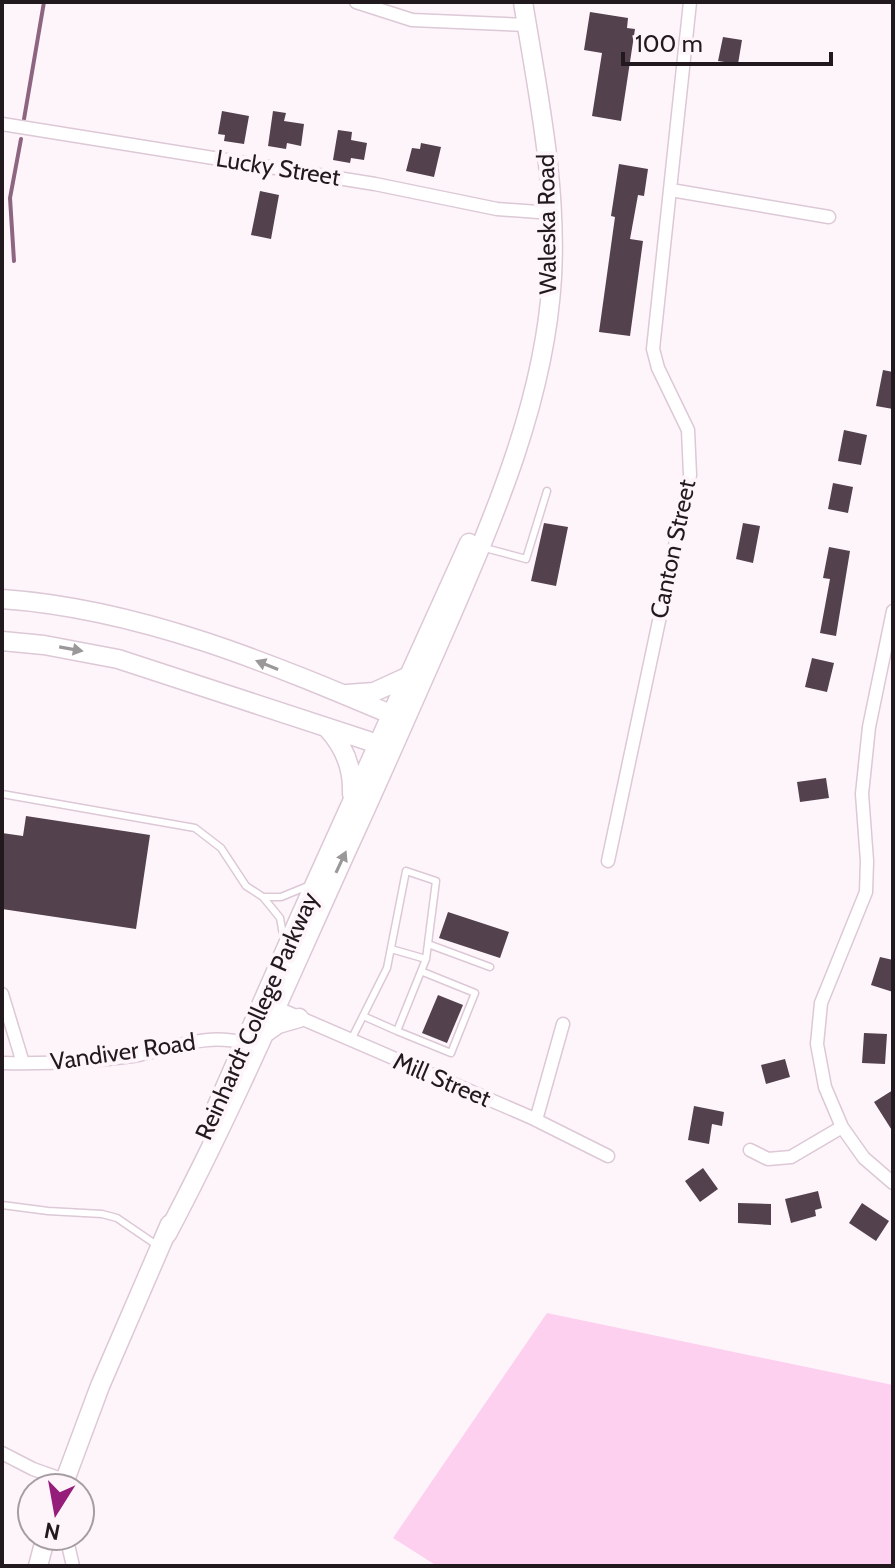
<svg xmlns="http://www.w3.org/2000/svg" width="895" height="1568" viewBox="0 0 895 1568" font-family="Cabin,sans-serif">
<rect width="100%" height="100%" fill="#fef5fb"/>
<path fill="#fed0ef" d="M547,1313L893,1385V1566H437L393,1538Z"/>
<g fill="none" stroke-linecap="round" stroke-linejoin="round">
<path stroke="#8e6581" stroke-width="4" d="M24,119L44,2
M14,261L10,198L21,139"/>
</g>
<path fill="#53414d" d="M590,12L628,18L627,28L635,29L621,121L592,116L602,53L584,50Z
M723,37L742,40L738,64L718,61Z
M222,111L249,116L244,144L224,141L225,135L218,134Z
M273,111L286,113L284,121L304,124L301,146L287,143L286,149L268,146Z
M338,130L352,132L351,140L367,143L364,160L351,158L350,163L333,160Z
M421,143L441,147L434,177L406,171L412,148L420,149Z
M619,164L648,169L644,196L638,195L630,239L643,241L630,336L599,332L615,217L611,216Z
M260,191L279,195L271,239L251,235Z
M883,370L893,372V409L876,406Z
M844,430L867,435L861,465L838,461Z
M833,483L853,487L848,513L828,509Z
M544,523L568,527L556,586L531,581Z
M743,523L760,526L753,563L736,559Z
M829,547L850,551L836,636L820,633L830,579L823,578Z
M812,658L834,663L827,692L805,687Z
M826,778L829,798L800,802L797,782Z
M26,816L150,835L136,929L2,909V833L23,836Z
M448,912L509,932L500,958L439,938Z
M880,957L893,960V992L871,985Z
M438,995L463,1005L447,1043L422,1033Z
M864,1033L887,1034L885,1064L862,1063Z
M785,1059L790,1077L766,1084L761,1065Z
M893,1090V1132L874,1102Z
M694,1106L724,1112L722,1126L712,1124L709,1144L688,1140Z
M703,1168L718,1189L700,1202L685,1181Z
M818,1191L822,1208L815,1210L816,1216L791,1223L785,1199Z
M738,1203L771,1204V1225L738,1223Z
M862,1203L889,1221L876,1241L849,1223Z"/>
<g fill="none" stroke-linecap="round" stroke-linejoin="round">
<g stroke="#ddc8d6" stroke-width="9">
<path id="lane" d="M485,548L526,559L547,491
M2,794L195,828L221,848L246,886L263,897
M284,940L280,918L263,897H281L308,886
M428,944L490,967
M363,1016L397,1031L426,959L391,949
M397,1031L451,1053L475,993L423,972
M351,1040L387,968L406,871L436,881L426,959
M2,1205L48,1211L102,1214L117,1218L158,1246"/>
</g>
<g stroke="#ddc8d6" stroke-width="15">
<path id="street" d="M356,2L412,20L527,25
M2,124L375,184L497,209L552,213
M671,190L829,217
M893,611L869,727L862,794L867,861L866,892L821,1003L817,1044L825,1087L842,1127L864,1158L893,1183
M608,861L690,475L688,430L658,368L653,349L690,2
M2,994L23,1063
M275,1007L530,1117L608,1156
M2,1063C46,1064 89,1062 133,1056C169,1050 206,1032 243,1043
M536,1120L563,1024
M750,1150L768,1159L791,1157L842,1127
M2,1453L33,1469L64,1480
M66,1536L73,1566"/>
</g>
<g stroke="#ddc8d6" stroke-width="21">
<path id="secondary" d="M2,599C143,609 274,665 402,719
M2,641L44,645L118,659L390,748
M347,694L374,692L409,676
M327,728C345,747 353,768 352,794
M261,1036L278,1024L299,1018
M216,1108L299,919L469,543
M167,1234C237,1102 295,963 357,828C388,760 418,691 448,623C496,512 545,399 552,277C557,183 538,94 523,2
M62,1488L100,1386L170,1224
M38,1566L46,1536"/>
</g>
<use href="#lane" stroke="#fff" stroke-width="6"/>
<use href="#street" stroke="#fff" stroke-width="12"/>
<use href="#secondary" stroke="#fff" stroke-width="18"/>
</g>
<defs><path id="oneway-solid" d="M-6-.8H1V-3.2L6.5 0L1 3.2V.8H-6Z" transform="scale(2)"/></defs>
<g fill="#9b989a">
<use href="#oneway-solid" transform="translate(71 649) rotate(10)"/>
<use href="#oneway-solid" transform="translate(267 665) rotate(-158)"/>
<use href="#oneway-solid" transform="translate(341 862) rotate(-65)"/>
</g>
<g text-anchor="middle" stroke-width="8" stroke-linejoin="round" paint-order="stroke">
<g font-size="24" fill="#21191e" stroke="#fef5fb">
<text transform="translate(278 168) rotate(9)" y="8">Lucky Street</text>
<text transform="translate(547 224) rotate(-91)" y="8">Waleska Road</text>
<text transform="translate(673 549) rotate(-78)" y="8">Canton Street</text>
<text transform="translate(257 1016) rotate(-66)" y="8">Reinhardt College Parkway</text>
<text transform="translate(123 1052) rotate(-8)" y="8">Vandiver Road</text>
<text transform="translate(442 1080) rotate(23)" y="8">Mill Street</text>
</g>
</g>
<rect width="895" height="1568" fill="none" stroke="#21191e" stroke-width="8"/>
<g transform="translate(56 1512) rotate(191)"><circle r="38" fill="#fef5fb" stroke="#a69da3" stroke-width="2"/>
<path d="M0-6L14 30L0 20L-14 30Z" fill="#951e7a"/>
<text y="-12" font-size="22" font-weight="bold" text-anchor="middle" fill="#21191e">N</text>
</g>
<path d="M623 52v12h208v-12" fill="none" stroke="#21191e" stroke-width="4"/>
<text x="635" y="52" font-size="24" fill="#21191e" stroke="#fef5fb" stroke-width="6" paint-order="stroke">100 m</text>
</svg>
